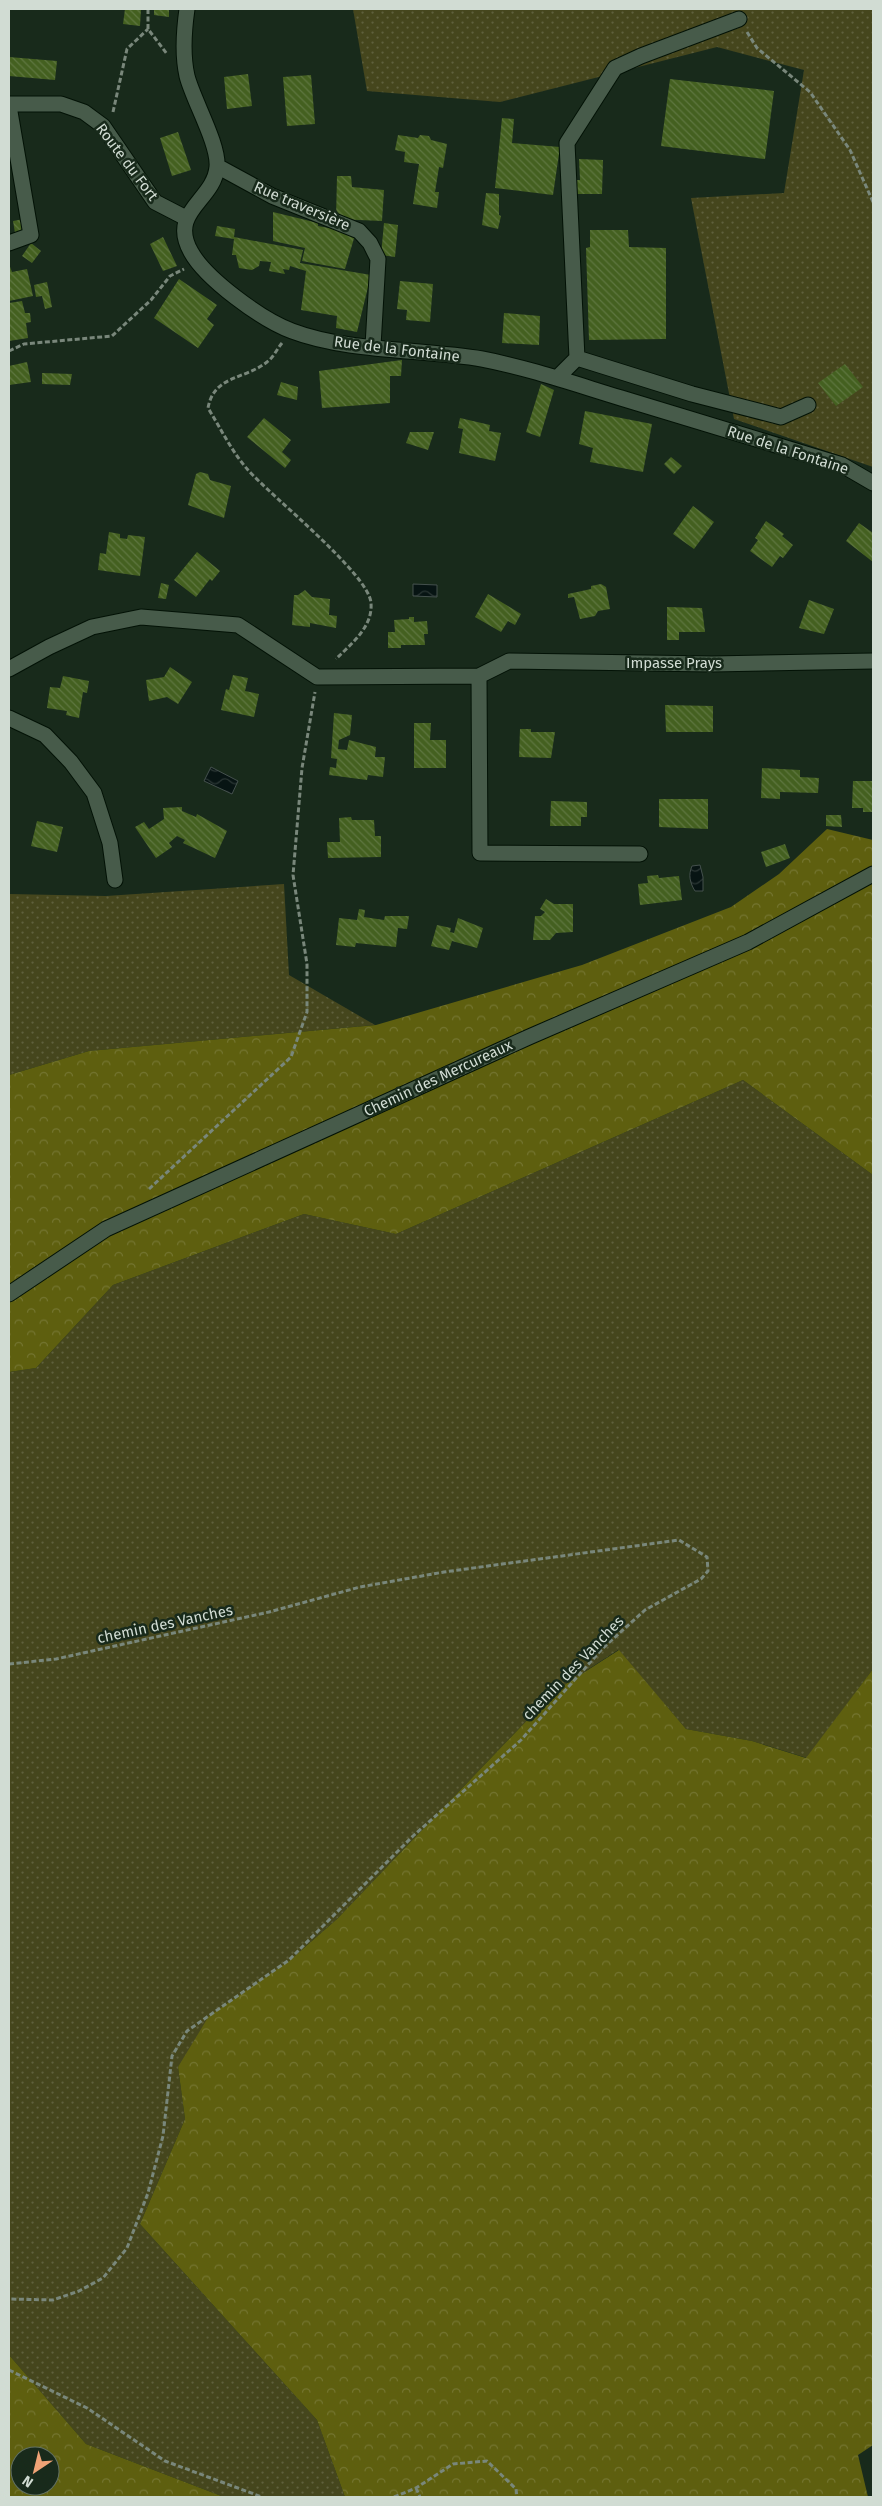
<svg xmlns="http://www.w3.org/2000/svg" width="882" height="2506" viewBox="0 0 882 2506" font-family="'Fira Sans',sans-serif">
<defs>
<pattern id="green-dots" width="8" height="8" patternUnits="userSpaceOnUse" patternTransform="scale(1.25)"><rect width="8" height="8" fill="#45461d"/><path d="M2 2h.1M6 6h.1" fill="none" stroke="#5f603d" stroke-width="1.8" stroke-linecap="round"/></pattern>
<pattern id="forest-crowns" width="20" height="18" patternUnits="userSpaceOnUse" patternTransform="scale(1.25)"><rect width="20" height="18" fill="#5e5f0f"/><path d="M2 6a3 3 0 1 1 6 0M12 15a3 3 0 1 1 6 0" fill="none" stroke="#747531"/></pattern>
<pattern id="water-waves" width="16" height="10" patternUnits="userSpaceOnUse" patternTransform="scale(1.25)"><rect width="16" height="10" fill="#071413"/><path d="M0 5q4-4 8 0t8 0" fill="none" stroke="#2a3634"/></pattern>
<pattern id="building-back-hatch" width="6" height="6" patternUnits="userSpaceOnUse" patternTransform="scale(1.25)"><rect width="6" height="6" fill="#446020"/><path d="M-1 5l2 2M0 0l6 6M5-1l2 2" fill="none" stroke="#5e7640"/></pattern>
</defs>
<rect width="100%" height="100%" fill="#182a1b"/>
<path fill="url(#green-dots)" d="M353,9H873V467L734,419L691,198L784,193L804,70L717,47L500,102L367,91Z
M284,884L289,975L375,1025L89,1051L9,1075V894L106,896Z
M743,1080L873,1175V1669L807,1758L752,1741L686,1729L618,1650L555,1691L337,1919L289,1961L178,2067L185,2119L140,2224L317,2420L345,2497H224L86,2444L9,2355V1372L36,1368L113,1285L304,1214L396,1234Z"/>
<path fill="url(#forest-crowns)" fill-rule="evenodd" d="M827,829L873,840V1175L743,1080L396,1234L304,1214L113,1285L36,1368L9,1372V1075L89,1051L376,1025L582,965L731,907L779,874Z
M619,1650L686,1729L752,1741L806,1758L873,1669V2445L858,2455L868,2497H345L317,2420L140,2224L185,2119L178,2067L209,2016L289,1961L337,1919L555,1691Z
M9,2355L86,2444L224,2497H9ZM20,2456H50V2486H20Z"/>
<path fill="url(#water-waves)" stroke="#44504d" d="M413,584L437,585V597L413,596Z
M211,767L238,781L232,794L204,781Z
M700,865L703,877V891H695C690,883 688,875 692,866Z"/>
<path fill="url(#building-back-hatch)" d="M125,9H141L140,26L123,24Z
M154,9H169V17L154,15Z
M9,57L57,61L55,80L9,76Z
M248,74L252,106L227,109L224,77Z
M311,75L315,124L287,126L283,77Z
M670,79L774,91L765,159L661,146Z
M502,118L514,119L512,143L560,147L553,195L495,188Z
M178,132L191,170L172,176L160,138Z
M398,135L418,138L420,135L429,136L431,140L447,144L443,168L439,167L435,192H439L437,208L413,204L419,164L404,162L405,152L395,150Z
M579,159L603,160L602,194H575L574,180H580Z
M337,176H351L352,187L384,190L382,221L336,219Z
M486,193L499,194V215L501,216L498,229L482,225Z
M273,212L318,223V226L345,231L355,235L345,269L302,261L305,248L273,241Z
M24,219L26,231L15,233L13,221Z
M384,223L398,225L395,257L381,255Z
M217,226L235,229L234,237L303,250L300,263L371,275L357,332L336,328L337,316L301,310L306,271L290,266L289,270L283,269L285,274L269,271L271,262L260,261L259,266L252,270L239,268L236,255H232L234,239L215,236Z
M590,230H628L629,247L666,248V339L589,340L586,248L590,247Z
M163,237L177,266L163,271L150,244Z
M31,243L41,251L32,263L22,256Z
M9,264L12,272L27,269L33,296L9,301Z
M179,279L217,305L207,319L214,325L198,348L154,318Z
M400,281L433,284L430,322L406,320L407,310L397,309Z
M47,282L52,307L45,309L42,296L36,297L34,285Z
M22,301L25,313H30L31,322L26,323L28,338L9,341V303Z
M504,313L540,316L539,345L502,343Z
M402,360L401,376H390V403L322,408L319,371Z
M27,362L31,382L9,385V366Z
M845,364L863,387L836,406L818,383Z
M42,373L72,374L70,385L42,384Z
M281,382L298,387L297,400L277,395Z
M541,384L554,390L540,437L526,432Z
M585,411L652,424L643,472L590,462L593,448L579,444Z
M264,418L291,440L282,452L291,460L285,468L247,437Z
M460,418L490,425L489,431L501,433L495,461L459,453L463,429L458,428Z
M410,432H434L428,450L406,443Z
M671,457L682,466L674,474L664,464Z
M200,472L208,474L210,480L231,486L224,518L188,505L196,474Z
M693,506L714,522L694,549L673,534Z
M766,521L784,534L782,536L793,545L783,558L780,556L772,567L750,551L758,540L755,538Z
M859,523L873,533V562L846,541Z
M109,532L120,534V538L127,539L128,535L145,537L140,576L98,570L100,553L106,554Z
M197,552L220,571L212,581L210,579L196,597L174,580Z
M161,583L169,585L166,599L158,598Z
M601,584L606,587L610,609L598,611L595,616L580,619L574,597L568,598V594L591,589V586Z
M305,590L312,597L330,599L329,615L337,616L336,628L310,623V627L292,625L294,595H298Z
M488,594L521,614L515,625L508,621L501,632L475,617Z
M809,600L834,609L824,634L799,628Z
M667,607L702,608L705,632H679V640H667Z
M409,617H414V622L427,621L428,634H424L425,645H401V648H388V632H395L394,620L409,619Z
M170,667L192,682L178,704L167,697L149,701L146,680L164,677Z
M233,675L248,678L245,691L259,694L254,717L221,710L226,689L229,690Z
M63,676L89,681L87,693L83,692L79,718L66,715L67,711L47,708L50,687L60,688Z
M665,705L713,706V732H666Z
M334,713L352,715L350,735L339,740L338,749L347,750L349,740L376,747L375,757H385L383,777L368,775L367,780L329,775L330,767L336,768L337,759L331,758Z
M414,723H431L430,740H446V768H414Z
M520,729H531V732H555L551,758L519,757Z
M762,768L800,770V777L819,778L818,793L780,792V799L761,798Z
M853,781H873L872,812H863V808H852Z
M659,799H708V829L659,827Z
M551,801L587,802V817H581V826H550Z
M182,807V811L196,817L197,814L227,831L215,858L183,843L185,840L177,836L169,843L172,847L156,858L135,827L144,822L149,829L164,819L163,808Z
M826,815H841L842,827L826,826Z
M351,817L352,820H374L375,836H381V857L328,858L327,842H340L339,818Z
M37,821L63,827L57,852L31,846Z
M785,844L790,858L766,867L761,852Z
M658,875L659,878L679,876L682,900L640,905L638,884L648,883L647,876Z
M546,899L554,904H573V932L556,933L550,940H533L535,916H541L545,912L540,909Z
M359,909L365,910L364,917L384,920L385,916H409L407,929L398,928L396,947L356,943L355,947L336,945L339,918L357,920Z
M458,918L483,928L477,948L452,941L449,950L431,946L437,925L451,928L450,932L454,933Z"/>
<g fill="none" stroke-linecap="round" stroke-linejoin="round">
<g stroke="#031206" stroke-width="17">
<path id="minor" d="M187,9C184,30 182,54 187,76C193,100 219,144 217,167C214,201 168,211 191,252C206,279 262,320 292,331C347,352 423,349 482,359C529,368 575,384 621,398C694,420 768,442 842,465L873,483
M9,104H61L84,112L103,126L155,202L186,218
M9,106L31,235L9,243
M217,166L272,196L359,231L370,243L378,259L373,346
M577,358L692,394L781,417L808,405
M557,378L577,358L567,143L615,68L641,56L739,19
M9,669L49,647L92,627L141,617L238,625L317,677L479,676L509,661L712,664L873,661
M479,676L480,853L640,854
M9,718L45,735L71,762L94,793L110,843L115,880
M9,1294L106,1229L529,1037L748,942L873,874"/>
</g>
<path stroke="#79877b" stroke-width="3" stroke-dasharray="5 2.5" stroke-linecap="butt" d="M148,9V29L167,54
M747,32L757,48L810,92L850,150L873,202
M113,112L127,49L148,29
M282,343C277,349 273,358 267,362C244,380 214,375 208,408C221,429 232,452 248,470C271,496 369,574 371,603C373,627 351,644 336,659
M9,351L24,344L112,336L151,300L170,276L184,269
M149,1189L291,1057L307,1012V964L293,875L302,768L315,692
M9,1664L56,1659L269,1612L360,1587L444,1572L679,1540L707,1557L708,1571L701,1579L645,1610L603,1648L521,1740L413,1836L289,1960L187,2031L172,2056L163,2136L148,2193L127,2248L103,2278L79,2291L53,2300L9,2299
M9,2370L87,2408L165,2461L262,2497
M416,2488L420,2497
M394,2497L416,2488L453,2464L487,2461L516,2489L517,2497"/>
<use href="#minor" stroke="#475b4a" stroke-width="15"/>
</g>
<g text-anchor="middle" stroke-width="5" stroke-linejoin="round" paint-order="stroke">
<g font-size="15" fill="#d1dcd3" stroke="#182a1b">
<text transform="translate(127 162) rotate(53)" y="5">Route du Fort</text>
<text transform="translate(302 206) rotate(23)" y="5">Rue traversière</text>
<text transform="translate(397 349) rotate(7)" y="5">Rue de la Fontaine</text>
<text transform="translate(788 450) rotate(18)" y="5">Rue de la Fontaine</text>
<text x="674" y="668">Impasse Prays</text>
<text transform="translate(438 1078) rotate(-25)" y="5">Chemin des Mercureaux</text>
<text transform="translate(165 1624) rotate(-12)" y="5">chemin des Vanches</text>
<text transform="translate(573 1668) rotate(-46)" y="5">chemin des Vanches</text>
</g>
</g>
<rect width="882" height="2506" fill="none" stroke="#d1dcd3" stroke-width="20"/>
<g transform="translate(35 2471) rotate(215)"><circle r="24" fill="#182a1b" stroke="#627165"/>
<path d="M0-4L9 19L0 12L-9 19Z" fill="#efa376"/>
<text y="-8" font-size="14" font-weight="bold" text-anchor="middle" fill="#d1dcd3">N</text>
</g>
</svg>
